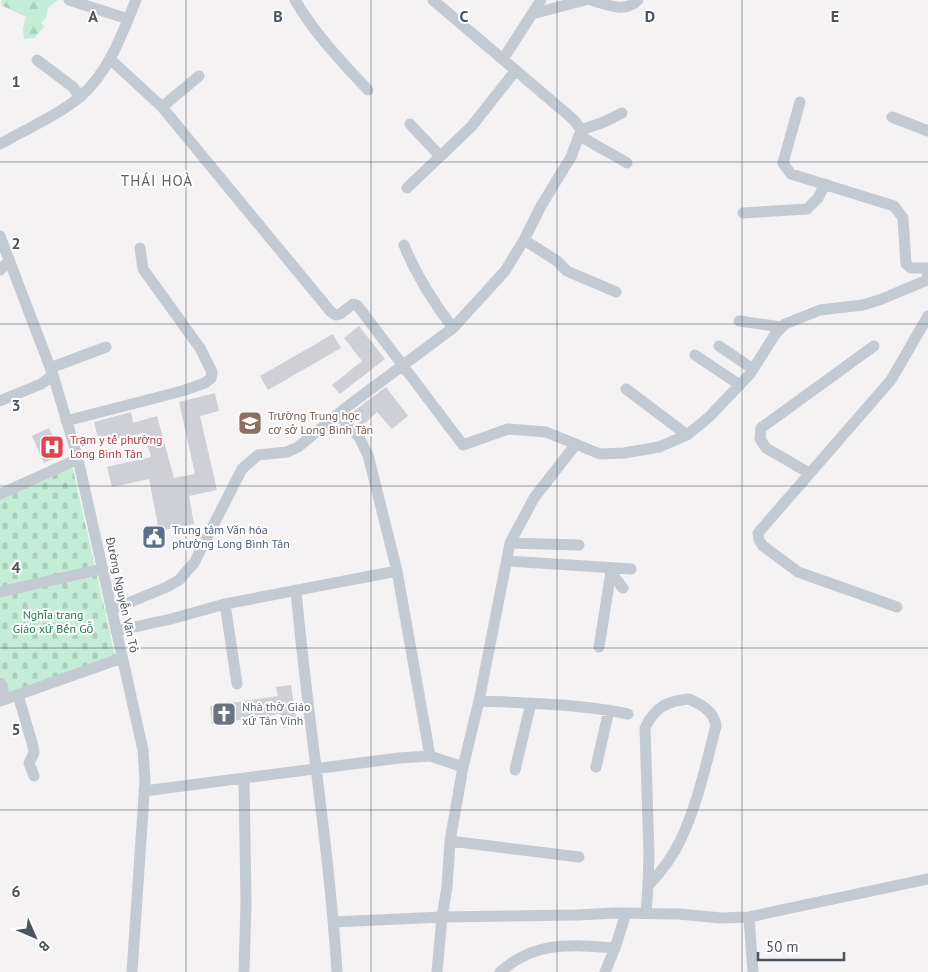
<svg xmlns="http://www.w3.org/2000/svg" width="928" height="972" viewBox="0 0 928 972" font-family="'PT Sans',sans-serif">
<defs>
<pattern id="forest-firs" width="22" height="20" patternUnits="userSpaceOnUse" patternTransform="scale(1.25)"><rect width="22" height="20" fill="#c4edd8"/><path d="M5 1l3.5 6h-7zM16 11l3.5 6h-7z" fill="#aacdbc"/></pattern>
<pattern id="cemetery-stones" width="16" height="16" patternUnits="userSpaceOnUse" patternTransform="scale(1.25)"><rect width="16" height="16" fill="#c4edd8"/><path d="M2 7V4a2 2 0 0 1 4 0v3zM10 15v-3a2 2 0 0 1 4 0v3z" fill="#aacdbc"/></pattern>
</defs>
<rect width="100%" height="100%" fill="#f4f2f2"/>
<path fill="url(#forest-firs)" d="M2,0H58L48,8L46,17L41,23L44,27L34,38L24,39L23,28L26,17L1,5Z"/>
<path fill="url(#cemetery-stones)" d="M72,465L115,656L8,694L0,676V497Z"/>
<path fill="#cfd0d5" d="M359,326L385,359L340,394L332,385L362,361L344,338Z
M333,334L341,348L268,390L260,376Z
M386,387L408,416L392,429L377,412L362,426L350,414Z
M215,393L219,411L200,416L217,490L189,496L194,524L159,531L149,479L112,487L107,467L151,457L144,433L99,443L94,422L131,412L133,423L157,416L174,478L195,474L179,402Z
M49,428L54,438L57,437L61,445L58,447L61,455L44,463L32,436Z
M291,685L297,725L283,728L280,714L212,724L210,706L278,696L276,687Z"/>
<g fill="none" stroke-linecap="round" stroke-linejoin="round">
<path stroke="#c3cad2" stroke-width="11" d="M69,0L128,19
M295,0C314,33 342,62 368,90
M591,0C606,4 625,14 638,0
M532,14L585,0
M110,59L162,107L331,312L336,315L340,314L353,304L357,305L463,445L508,429L546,432L600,454L624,453L659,447L687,435L708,418L750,374L776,333L785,324L820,310L863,305L882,299L927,280
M503,59L541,0
M37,60L73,87L80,97
M800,102L783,163L791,174L894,206L903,218L906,264L911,268H927L928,280
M162,107L199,76
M892,117L928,131
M410,124L440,156
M581,130L604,122L622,113
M580,136L627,163
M0,144C26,129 57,116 80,97C109,72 122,34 136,0
M407,188L471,127L516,70
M743,213L807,209L818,198L825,184
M0,236L53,375L78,459L143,750L145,781L132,972
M524,240L557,261L567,271L616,292
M404,245C416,275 433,302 453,328
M0,270L9,261
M739,321L782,327
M719,346L753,369
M695,355L740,385
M50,368L106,347
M626,389L687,435
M0,401L41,384L53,375
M338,414L359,437L368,455L397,571L430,756
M66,421L182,391L205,383L211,378L212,372L200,348L143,269L140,248
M809,473L766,448L760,439L761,428L874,346
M0,494L78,459
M510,543L579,545
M507,561L631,569
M608,569L623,588
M296,590C307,717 329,844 337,972
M0,592L102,569
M225,604L237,684
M897,607L798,572L763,546L759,540L758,533L891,380L928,316
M111,610L167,587L179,580L194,563L242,469L258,455L287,452L298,447L348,406L453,328L505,271L524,240L541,206L571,157L581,130L574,120L433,0
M116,631L171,619L225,604L397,571
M599,647L611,572
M0,683L6,699
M18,695L33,746L34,753L29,763L34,776
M689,699C702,705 714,711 716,726C706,764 698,803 681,839C673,857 661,872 648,886L649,854L645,728C655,707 667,701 689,699Z
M0,701L122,658
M479,701C529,703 580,704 628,714
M596,767L609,710
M515,770L531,703
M144,791L399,758L430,756L463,767
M450,841L579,857
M646,913L648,886
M749,917L753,972
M334,922L442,917L577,915L616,913L679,914L721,918L749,917L928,879
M244,972L246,903L244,779
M437,972L442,917L447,887L450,841L463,767L479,701L510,543L534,498L576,444
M500,972C536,940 571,945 615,948
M605,972L615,948L626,913"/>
</g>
<path fill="none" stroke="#4a535e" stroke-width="1" stroke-opacity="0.55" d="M186,0V972M371,0V972M557,0V972M742,0V972M0,162H928M0,324H928M0,486H928M0,648H928M0,810H928"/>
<defs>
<g id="school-square" transform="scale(1.25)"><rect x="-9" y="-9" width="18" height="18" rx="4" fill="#8d6e63" stroke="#fff"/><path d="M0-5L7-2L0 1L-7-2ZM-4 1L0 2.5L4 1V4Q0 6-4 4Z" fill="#fff"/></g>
<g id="hospital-square" transform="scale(1.25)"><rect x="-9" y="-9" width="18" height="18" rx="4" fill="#e0444e" stroke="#fff"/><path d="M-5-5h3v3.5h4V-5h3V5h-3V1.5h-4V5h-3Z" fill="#fff"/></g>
<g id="civic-square" transform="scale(1.25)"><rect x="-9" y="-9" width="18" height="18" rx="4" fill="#5c6f8a" stroke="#fff"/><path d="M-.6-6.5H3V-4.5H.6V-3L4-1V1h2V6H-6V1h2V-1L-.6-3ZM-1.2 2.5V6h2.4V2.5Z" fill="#fff"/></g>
<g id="church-square" transform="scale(1.25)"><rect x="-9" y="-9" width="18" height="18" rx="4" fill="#6b7280" stroke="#fff"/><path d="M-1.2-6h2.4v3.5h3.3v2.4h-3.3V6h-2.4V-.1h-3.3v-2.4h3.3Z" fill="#fff"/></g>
</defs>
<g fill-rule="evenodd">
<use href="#school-square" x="250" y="423"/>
<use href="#hospital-square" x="52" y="447"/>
<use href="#civic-square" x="154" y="537"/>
<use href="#church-square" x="224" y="714"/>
</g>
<g text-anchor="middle" stroke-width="4" stroke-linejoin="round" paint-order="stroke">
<g font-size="12" fill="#785e54" stroke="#fff" text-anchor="start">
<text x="268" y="420">Trường Trung học<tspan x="268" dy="14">cơ sở Long Bình Tân</tspan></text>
</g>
<g font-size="12" fill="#be3a42" stroke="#fff" text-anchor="start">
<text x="70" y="444">Trạm y tế phường<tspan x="70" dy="14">Long Bình Tân</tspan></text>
</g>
<g font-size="12" fill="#4e5e75" stroke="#fff" text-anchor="start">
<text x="172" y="534">Trung tâm Văn hóa<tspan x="172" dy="14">phường Long Bình Tân</tspan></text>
</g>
<g font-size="12" fill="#4a535e" stroke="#fff">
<text transform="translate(122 595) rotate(78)" y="4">Đường Nguyễn Văn Tỏ</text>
</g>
<g font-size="12" fill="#1e7d56" stroke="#fff">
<text x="53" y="619">Nghĩa trang<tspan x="53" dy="14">Giáo xứ Bến Gỗ</tspan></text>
</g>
<g font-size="12" fill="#5b616d" stroke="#fff" text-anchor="start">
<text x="242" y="711">Nhà thờ Giáo<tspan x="242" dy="14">xứ Tân Vinh</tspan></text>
</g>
<g font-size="15" letter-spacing="1" fill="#5e6166" stroke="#fff">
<text x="157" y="186">THÁI HOÀ</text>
</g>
</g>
<g font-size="16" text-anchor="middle" font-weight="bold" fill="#4a535e" stroke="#fff" stroke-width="4" stroke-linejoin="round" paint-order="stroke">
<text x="93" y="22">A</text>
<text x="278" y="22">B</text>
<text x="464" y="22">C</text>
<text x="650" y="22">D</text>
<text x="835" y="22">E</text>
<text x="16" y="87">1</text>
<text x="16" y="249">2</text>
<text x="16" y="411">3</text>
<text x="16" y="573">4</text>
<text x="16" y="735">5</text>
<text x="16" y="897">6</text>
</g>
<g transform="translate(35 937) rotate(135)" stroke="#ffffff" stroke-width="4" paint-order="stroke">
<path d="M0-4L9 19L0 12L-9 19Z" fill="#4a535e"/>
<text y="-8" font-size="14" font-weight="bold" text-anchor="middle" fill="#4a535e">B</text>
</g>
<path d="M758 952v8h86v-8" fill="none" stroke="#4a535e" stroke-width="2.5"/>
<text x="766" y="952" font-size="15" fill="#4a535e" stroke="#ffffff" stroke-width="4" paint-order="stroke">50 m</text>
</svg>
